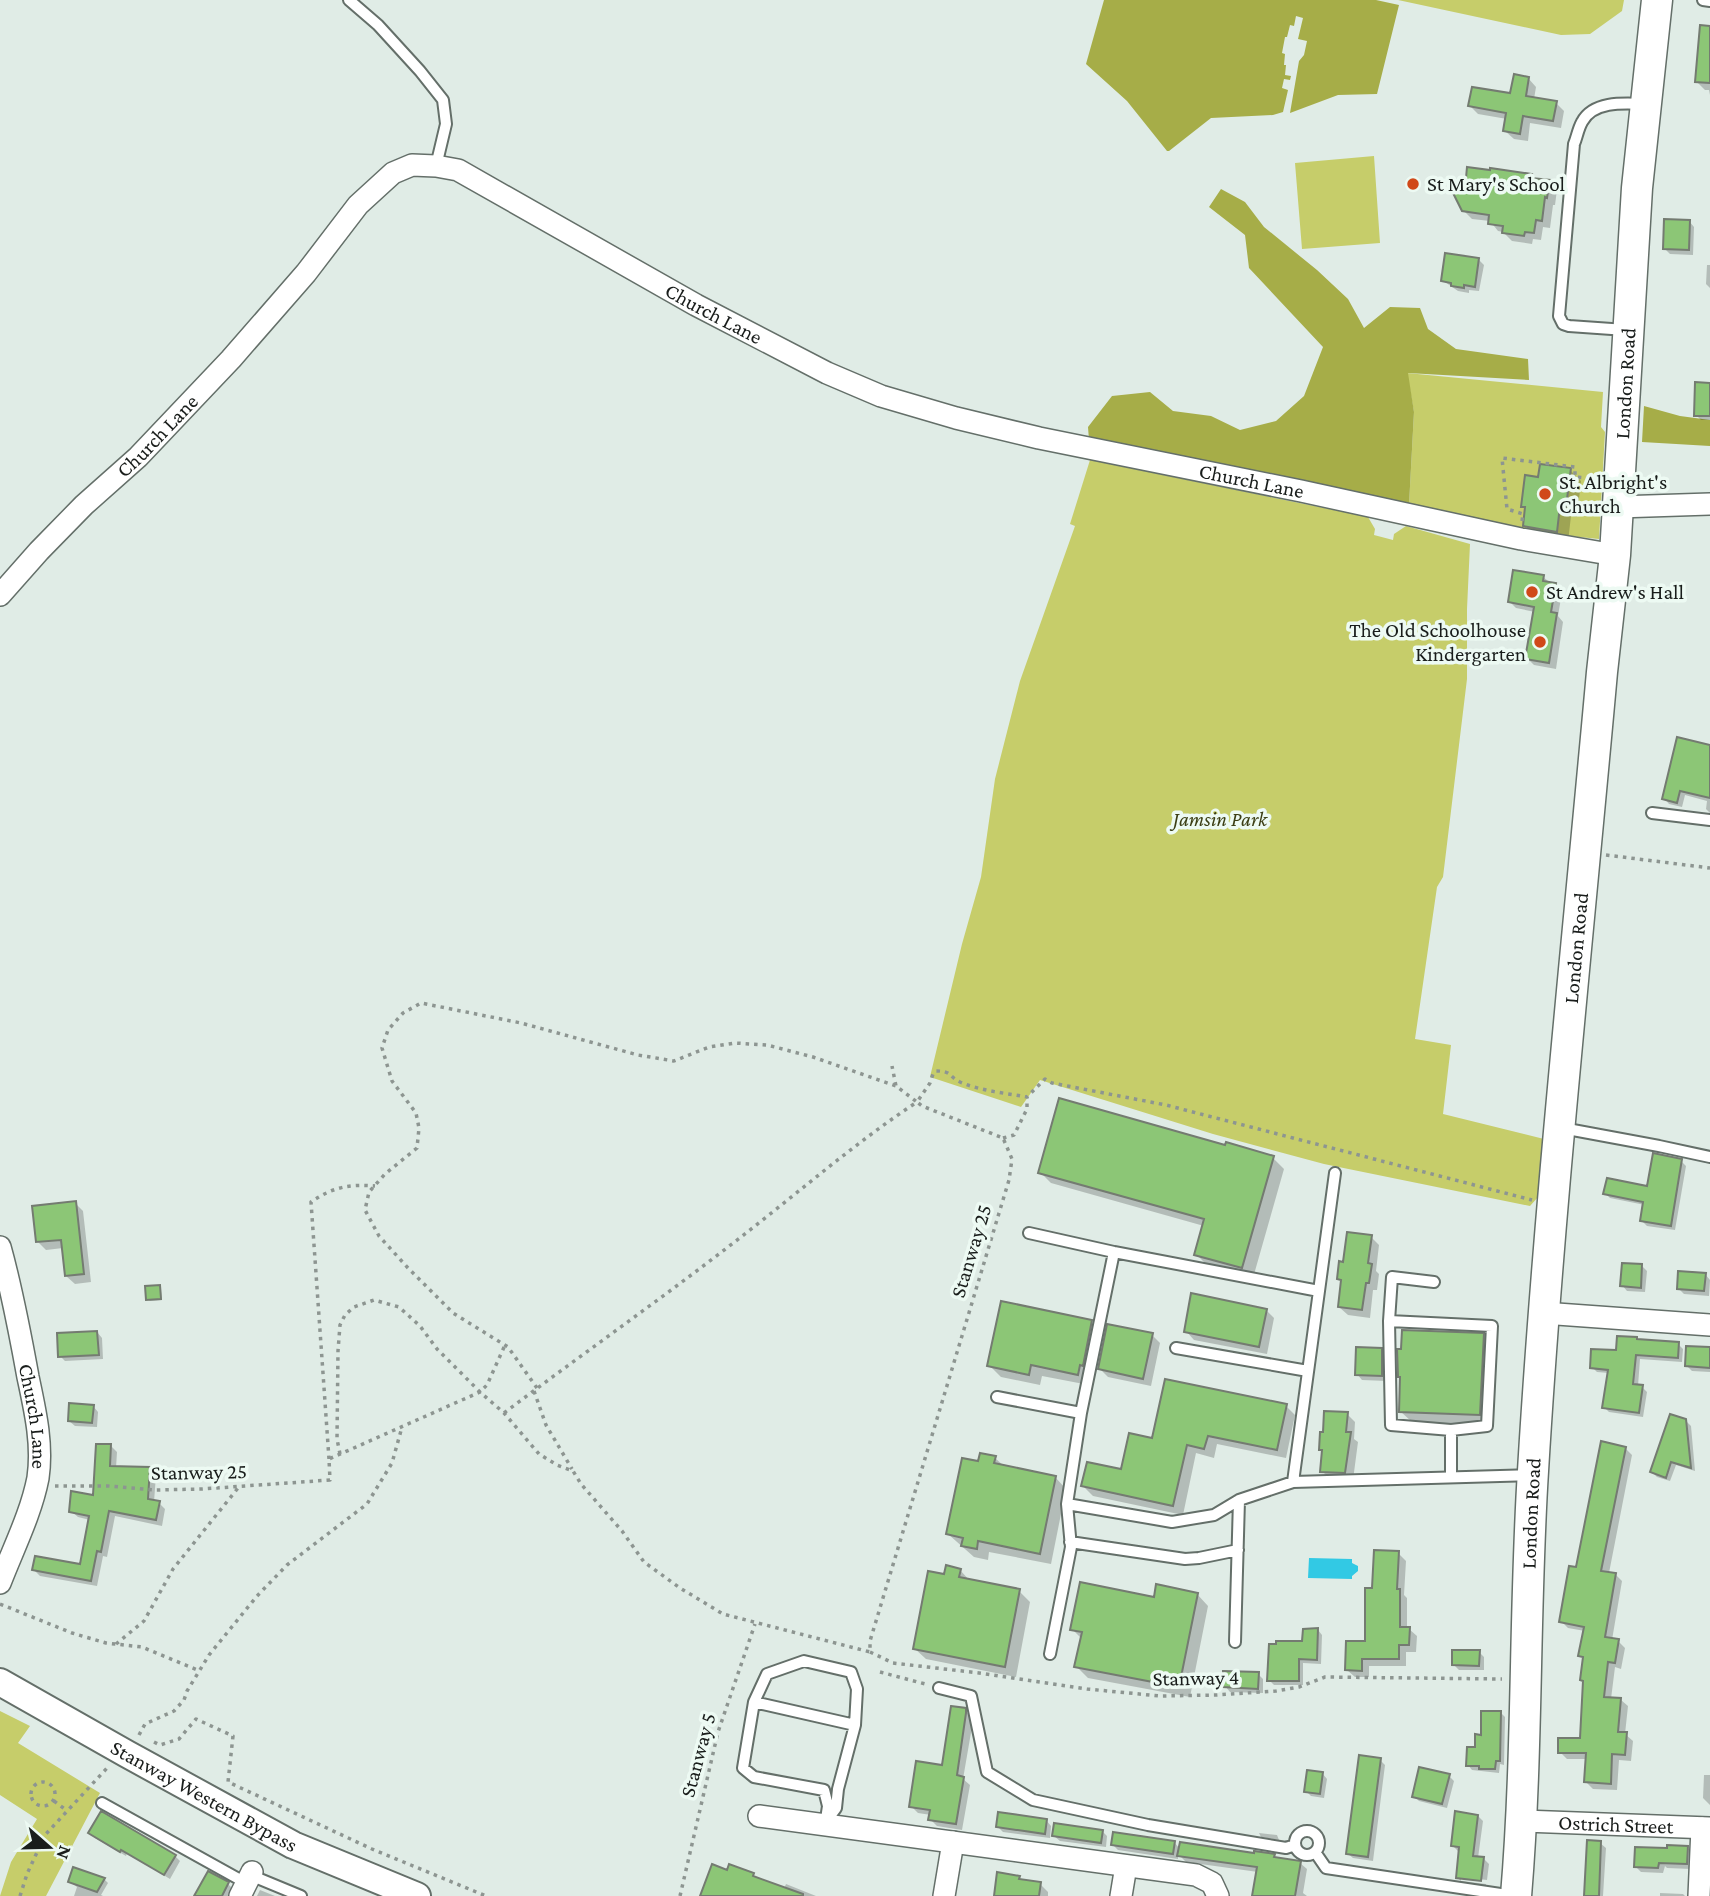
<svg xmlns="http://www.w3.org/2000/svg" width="1710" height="1896" viewBox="0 0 1710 1896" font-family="'Crimson Pro',serif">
<rect width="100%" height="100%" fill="#e0ece6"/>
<path fill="#c6cd6a" d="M1398,0H1624L1622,11L1590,34L1561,35Z
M1374,156L1380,243L1302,249L1295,163Z
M1407,373L1603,392L1601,427L1605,432L1599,539L1540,533L1409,505L1414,412Z
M1090,460L1368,517L1375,529L1374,535L1393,540L1394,534L1406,526L1470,544L1467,609V679L1443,877L1437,887L1415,1039L1451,1045L1443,1114L1544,1139L1539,1196L1530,1206L1324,1164L1213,1134L1040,1080L1021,1107L930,1077L962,944L981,877L995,779L1020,681L1075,526L1070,524Z
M0,1711L30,1726L18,1743L100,1793L46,1896H0L11,1862L37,1819L0,1795Z"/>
<path fill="#a6ad48" d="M1104,0H1376L1399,5L1377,94L1338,95L1290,113L1299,61L1304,55L1307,41L1298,39L1303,18L1296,16L1294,26L1290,25L1287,37H1285L1282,53L1285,54L1284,65H1286L1285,75L1291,76L1290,80L1284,79L1282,88L1288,90L1283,112L1273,115L1211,118L1169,151H1167L1127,101L1086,64Z
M1221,189L1245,202L1264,227L1317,270L1348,299L1364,328L1390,307L1420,308L1428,329L1456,349L1528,359L1529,380L1408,373L1414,412L1409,505L1211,462L1089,440L1088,427L1112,396L1150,392L1173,411L1211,416L1240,430L1276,421L1304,396L1323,347L1249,268L1245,235L1209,207Z
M1644,406L1680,416L1710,420V446L1642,442Z"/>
<path fill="#32c9e4" d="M1309,1558L1352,1559V1563L1358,1566V1571L1352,1576V1579L1308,1578Z"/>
<path fill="#0003" d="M1710,46V95L1709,90H1705L1696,81Z
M1528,78L1536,87L1534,99L1556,103L1564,111L1561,128L1530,123L1528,141L1514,139L1505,131L1507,119L1478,114L1470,106L1512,95Z
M1531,175L1536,180L1549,182L1557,190L1555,205H1553L1550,228L1543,227L1541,240L1533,239L1532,244L1512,241L1503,232L1498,231L1490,221L1472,219L1463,210Z
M1689,221L1694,227L1693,255L1670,254L1665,249Z
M1478,259L1484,265L1479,291L1469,290V293L1458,291L1442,280Z
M1707,265H1710V288L1706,284Z
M1710,384V420H1701L1696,415Z
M1570,470L1581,481L1577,517L1571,516L1568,542L1536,537L1525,525L1527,510L1523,506L1540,479Z
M1543,577L1562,592L1558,616L1563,622L1556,669L1534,665L1527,658L1535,612L1516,608L1509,601Z
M1710,747V813L1706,809L1707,801L1685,795L1682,807L1669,804L1664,798Z
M1226,1147L1273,1158L1284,1169L1253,1278L1207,1265L1196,1254L1204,1226L1051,1183L1040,1172Z
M1681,1161L1686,1166L1675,1230L1647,1226L1642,1221L1645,1205L1610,1198L1605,1193L1648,1188Z
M75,1203L83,1211L91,1282L75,1284L66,1276L63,1248L46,1250L38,1242Z
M1371,1237L1379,1245L1376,1271L1379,1274L1377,1290H1373L1370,1318L1348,1315L1339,1307L1342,1282L1339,1279L1344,1264Z
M1642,1266L1647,1271L1645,1292L1627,1291L1622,1285Z
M1705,1274L1710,1280L1709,1296L1684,1294L1679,1289Z
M159,1287L161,1289L162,1300L150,1301L148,1299Z
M1266,1310L1274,1318L1267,1354L1194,1340L1186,1331Z
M1091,1322L1102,1333L1089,1385L1042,1376L1040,1385L1001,1377L989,1365Z
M97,1332L102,1338L103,1359L65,1361L60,1356Z
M1152,1335L1160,1343L1151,1386L1108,1377L1100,1369Z
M1483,1335L1494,1347L1490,1425L1412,1422L1400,1411L1403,1351Z
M1678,1344L1683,1349L1682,1362L1640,1359L1638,1386L1642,1387L1647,1392L1643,1417L1609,1412L1604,1407L1609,1373L1597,1372L1592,1367L1617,1352Z
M1710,1349V1372L1692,1371L1687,1366Z
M1381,1350L1386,1355L1387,1381L1362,1380L1357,1374Z
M93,1406L98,1412L97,1427L75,1426L69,1421Z
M1286,1406L1295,1415L1286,1458L1217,1444L1214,1458L1196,1453L1183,1515L1093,1496L1083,1486L1122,1471L1153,1440Z
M1347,1414L1355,1422L1354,1439L1358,1442L1353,1480L1330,1479L1322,1471L1323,1452L1321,1449Z
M1686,1421L1691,1426L1695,1471L1676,1465L1670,1481L1657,1477L1652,1472Z
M111,1446L117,1452L116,1468L149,1469L156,1475L154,1502L159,1503L165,1509L162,1526L115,1516L107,1557L103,1556L97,1586L40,1576L34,1570L81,1566L90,1520L78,1517L71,1511L95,1497Z
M1625,1448L1632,1455L1609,1573L1615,1574L1622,1581L1612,1640L1618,1641L1625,1648L1621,1669L1615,1667L1611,1699L1621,1700L1628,1706L1625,1734L1633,1741L1631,1761L1619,1760L1617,1790L1593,1789L1586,1782L1587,1759H1567L1560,1752L1582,1740L1584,1659L1580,1655L1585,1631L1568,1628L1561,1621L1578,1569Z
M995,1458L1005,1467L1055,1477L1066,1489L1051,1564L989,1552L988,1560L974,1557L948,1534L979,1463Z
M1398,1553L1406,1561L1404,1595L1407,1598V1629H1409L1417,1636L1416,1652H1406V1666H1369V1677H1355L1347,1670L1366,1643Z
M960,1570L971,1582L1019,1591L1030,1602L1016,1677L926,1659L914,1648L945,1576Z
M1197,1594L1208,1606L1190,1697L1088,1678L1076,1666L1082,1639L1072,1629L1155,1599Z
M1318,1630L1322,1635L1321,1664L1303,1663V1685H1274L1269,1680Z
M1479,1652L1484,1657V1670H1459L1453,1664Z
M1258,1674L1263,1679V1693L1230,1692L1225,1686Z
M965,1710L972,1717L973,1721L963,1779L970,1785L962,1830L937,1826L930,1819L931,1815L918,1813L911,1806L943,1767Z
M1501,1713L1505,1717L1504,1765L1500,1764L1499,1773L1472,1770L1468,1765L1483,1736Z
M1380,1760L1385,1765L1373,1861L1353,1858L1347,1853Z
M1322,1773L1327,1779L1324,1798L1311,1796L1306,1791Z
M1704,1775H1710V1805L1703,1798Z
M1449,1776L1454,1781L1447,1808L1419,1801L1414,1796Z
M1478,1816L1483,1821L1478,1858L1484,1859L1489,1864L1487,1880L1461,1877V1881L1486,1884V1886L1463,1883L1457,1877L1461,1851H1458L1452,1845Z
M1046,1820L1051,1826L1050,1838L1003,1832L998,1827Z
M1102,1831L1107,1836L1106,1847L1060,1841L1054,1836Z
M90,1833L175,1856L180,1861L170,1879L127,1853L126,1856L95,1838Z
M1259,1833L1277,1835L1279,1840L1261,1837Z
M1174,1842L1180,1849L1274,1856L1278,1859L1300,1863L1307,1869L1303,1893L1307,1896H1254L1258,1872L1186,1862L1178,1854V1859L1118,1850L1113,1845Z
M1600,1843L1606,1848L1603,1896H1585Z
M1687,1847L1693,1853L1691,1869L1667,1868L1665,1866L1663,1873L1641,1872L1636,1867L1669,1850Z
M728,1872L753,1875L759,1880L784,1889L786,1884L816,1896H702Z
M1019,1877L1023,1882L1040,1884L1048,1892V1896H995Z
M104,1879L108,1883L101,1895L103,1896H74L77,1887L70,1882Z
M228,1884L233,1889L229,1896H201Z
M260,1890L275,1896H257Z
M1660,1893L1683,1894L1685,1896H1660Z"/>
<path fill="#8cc676" stroke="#747b71" stroke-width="2" d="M1700,25L1710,26V83L1695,82Z
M1514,74L1529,77L1526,96L1557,101L1553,121L1523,116L1520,134L1503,131L1506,113L1468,106L1472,87L1510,93Z
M1467,167L1490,170V168L1532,174L1531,178L1550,180L1547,198L1545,197L1542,221L1536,220L1534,233L1525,232L1524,236L1502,233L1503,226L1488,224L1489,215L1462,211L1453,193H1460L1462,178H1466Z
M1664,219L1690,220L1689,250L1663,249Z
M1445,253L1479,258L1475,287L1464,285V288L1451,286V283L1441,281Z
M1695,382L1710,383V416H1694Z
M1540,464L1571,468L1566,507L1560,506L1557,532L1523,526L1525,507H1521L1525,475L1538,477Z
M1513,570L1544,575L1543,581L1556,583L1551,612L1557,613L1549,663L1525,659L1534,607L1508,602Z
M1677,737L1710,745V798L1680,791L1677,803L1662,799Z
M1059,1098L1225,1145L1226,1142L1274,1156L1242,1268L1194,1255L1204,1219L1038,1173Z
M1653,1153L1682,1159L1671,1226L1640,1221L1643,1202L1603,1194L1607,1178L1647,1186Z
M76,1201L84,1274L65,1276L61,1240L36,1242L32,1206Z
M1347,1232L1372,1235L1368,1263L1372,1264L1369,1283H1366L1362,1310L1338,1307L1341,1280L1337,1279L1339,1261L1343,1262Z
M1622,1263L1642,1264L1641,1288L1620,1286Z
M1678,1271L1706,1273L1704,1291L1677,1289Z
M160,1285L161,1299L146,1300L145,1286Z
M1191,1293L1267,1309L1259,1347L1184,1332Z
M1001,1301L1092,1320L1083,1366L1080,1365L1078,1375L1031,1365L1029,1375L987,1366Z
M1107,1324L1153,1333L1143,1379L1098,1369Z
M1402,1330L1484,1333L1480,1415L1399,1412L1400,1377H1398L1397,1349H1401Z
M97,1331L99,1355L58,1357L57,1333Z
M1617,1336L1637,1337V1339L1679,1342L1678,1358L1636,1355L1633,1384L1643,1385L1639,1413L1602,1408L1608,1370L1590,1368L1591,1349L1616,1350Z
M1686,1346L1710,1347V1368L1685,1366Z
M1356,1347L1382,1348V1376L1355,1375Z
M1165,1379L1287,1404L1277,1450L1208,1436L1204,1449L1187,1445L1173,1506L1081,1486L1087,1462L1121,1469L1129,1433L1152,1438Z
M69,1403L94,1405L92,1423L68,1421Z
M1324,1411L1348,1412L1346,1432H1351L1345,1473L1320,1472L1322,1450H1319L1320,1432H1323Z
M1670,1414L1686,1419L1691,1468L1671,1462L1666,1478L1650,1472Z
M1601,1441L1626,1447L1601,1571L1616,1573L1605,1637L1619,1639L1615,1663L1608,1662L1604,1697L1621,1698L1618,1732H1627L1625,1755L1612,1754L1611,1784L1584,1782L1586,1753H1558V1738H1580L1583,1681L1580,1680L1583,1657L1578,1656L1584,1627L1559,1622L1569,1566L1576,1567Z
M96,1444H111L110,1466L150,1467L148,1499L160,1501L156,1520L109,1511L101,1552L97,1551L91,1581L32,1570L35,1556L80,1564L89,1516L69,1512L71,1491L93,1495Z
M980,1453L996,1456L994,1463L1056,1476L1040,1554L978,1541L977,1549L961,1546L963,1538L946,1534L962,1458L978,1461Z
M1374,1550L1399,1551L1397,1589H1400V1627H1410L1409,1645H1399V1659H1362V1671L1345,1670L1346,1641H1365V1588H1372Z
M946,1565L961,1569L959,1577L1020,1589L1005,1667L913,1649L928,1571L944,1574Z
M1080,1582L1154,1597L1156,1584L1198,1593L1179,1687L1074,1667L1082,1632L1070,1630Z
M1318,1628L1317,1660L1299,1659V1681H1267L1269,1644H1276V1641H1302L1303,1629Z
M1452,1650H1480L1479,1666L1452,1665Z
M1223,1671L1259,1672L1258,1689L1223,1687Z
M951,1706L966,1708V1713L957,1775L964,1777L956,1824L928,1820L930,1810L909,1807L916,1761L942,1765Z
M1481,1711H1501L1500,1761H1496L1495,1769H1479V1766H1466L1467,1747H1475V1734L1481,1735Z
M1359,1755L1381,1758L1368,1857L1346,1854Z
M1419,1767L1450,1774L1442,1804L1412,1797Z
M1307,1770L1323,1772L1320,1794L1304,1792Z
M101,1811L176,1855L164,1875L121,1850L120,1852L88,1833Z
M1455,1811L1478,1815L1473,1856L1484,1857L1481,1881L1456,1878L1459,1847L1451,1846Z
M998,1812L1047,1819L1045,1834L996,1827Z
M1054,1823L1103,1830L1101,1843L1052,1836Z
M1113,1832L1175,1841L1173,1854L1111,1845Z
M1587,1840L1601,1841L1599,1896H1584Z
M1180,1842L1254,1853V1851L1275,1854L1274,1857L1301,1861L1295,1896H1252L1257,1867L1177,1856Z
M1667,1845L1688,1846L1687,1864L1659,1863L1658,1868L1634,1867L1635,1847L1667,1848Z
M712,1864L727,1870L729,1864L754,1873L753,1876L803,1894V1896H700Z
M73,1867L105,1878L97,1892L68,1882Z
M208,1871L229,1882L222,1896H194Z
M997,1872L1020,1876L1019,1879L1041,1882L1039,1896H994Z"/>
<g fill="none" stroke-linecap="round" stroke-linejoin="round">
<g stroke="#646f69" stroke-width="14">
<path id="service" d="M349,0L378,25L420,71L443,100L446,124L436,166
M1703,0L1710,1
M1626,330L1569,326L1563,324L1559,316L1574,144C1577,137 1578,129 1582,122C1593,101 1623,103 1644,104
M1652,813L1710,820
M1562,1128L1659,1146L1710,1157
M1029,1233L1114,1252L1319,1291L1293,1482
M1319,1291L1335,1173
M1389,1321L1392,1277L1434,1282
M1176,1348L1308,1371
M997,1397L1081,1413
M1451,1430L1487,1426L1492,1326L1389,1321L1391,1425L1451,1430V1477
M1067,1504L1172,1522L1214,1515L1239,1500L1293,1482L1532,1475
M1070,1542L1185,1559L1199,1558L1238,1550
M1235,1642L1239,1500
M1050,1654L1071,1547L1067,1504L1081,1413L1114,1252
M939,1688L971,1696L987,1772L1033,1800L1148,1825L1286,1848L1295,1845
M754,1702L855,1725
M102,1803L246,1883
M825,1826L828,1806L824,1790L754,1777L743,1768L754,1702L767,1674L804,1661L851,1672L857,1689L855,1725L838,1789L836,1808L827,1820
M1295 1843a12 12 0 1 1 24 0a12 12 0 1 1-24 0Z
M1315,1852L1326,1868L1514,1896
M250,1875L301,1896"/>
</g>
<g stroke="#646f69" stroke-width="24">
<g id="minor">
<path d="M1618,507L1710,504"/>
<path id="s1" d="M0,595L39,551L84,505L138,457L231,359L306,273L358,205L393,173L412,165L436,166L458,170L696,305L827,373L881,396L956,418L1039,438L1301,491L1521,539L1615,555"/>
<path id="s2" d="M0,1247C12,1290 20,1333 28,1377C35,1410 43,1444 38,1478C31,1514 13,1549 0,1583"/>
<path d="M1543,1313L1710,1325"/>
<path d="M759,1816L1196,1875L1212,1883L1218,1896"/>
<path id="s3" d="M1523,1821L1710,1828"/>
<path d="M240,1896L252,1872"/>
<path d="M944,1896L953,1842"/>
<path d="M1121,1896L1126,1866"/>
<path d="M1699,1896L1702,1828"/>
</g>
</g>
<g stroke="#646f69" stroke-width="30">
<g id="tertiary">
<path id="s4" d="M0,1682L127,1754L293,1845L417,1896"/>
</g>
</g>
<g stroke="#646f69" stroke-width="33">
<g id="secondary">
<path id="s5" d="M1516,1896C1528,1755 1524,1612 1533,1471C1549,1204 1578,938 1602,672L1615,555L1637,188L1657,0"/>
</g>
</g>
<path stroke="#8d9591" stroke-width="3.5" stroke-dasharray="3.5 5" stroke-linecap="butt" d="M1522,521L1523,514L1507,509L1502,458L1575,467V477L1597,479
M1606,855L1710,868
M1003,1138L1014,1135L1027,1109V1097
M537,1388L508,1347L453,1313L408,1268L379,1236L365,1210L369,1192L385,1174L417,1148L419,1128L416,1113L392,1081L382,1048L388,1030L403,1013L421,1003L521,1023L638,1055L674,1061L709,1047L735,1043L767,1045L813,1057L896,1086
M534,1391L546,1425L572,1469
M504,1413C589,1349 677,1288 760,1222C812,1181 861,1139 917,1102L896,1086L892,1066
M340,1454L337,1439L338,1351L340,1325L345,1315L354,1307L374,1300L399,1307L420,1326L437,1349L480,1392L487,1385L505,1345
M329,1459L311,1202C333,1187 349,1184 375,1186
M55,1486H108L155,1490L202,1489L330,1480L329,1459L480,1392L504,1413L539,1454L557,1465L573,1471L581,1484L622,1531L644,1562L680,1588L723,1614L870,1652V1641L1009,1180L1012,1159L1003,1138L922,1106L917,1102L930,1083L933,1074L936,1071C952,1071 948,1076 960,1082C981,1091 1005,1093 1027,1097L1045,1079L1052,1083L1166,1105L1532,1200
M0,1604L72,1633L106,1643L142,1647L200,1671
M116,1644L144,1621L173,1569L238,1488
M870,1652L893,1663L979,1673L1087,1689L1160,1696L1216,1695L1276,1691L1299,1687L1325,1677L1502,1679
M880,1672L929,1685
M139,1735L145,1724L174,1711L184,1700L187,1691L209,1655L257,1596L287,1565L367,1504L392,1463L402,1427
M154,1742L160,1745L179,1739L196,1719L233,1736L228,1782L372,1849L486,1896
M31 1794a12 12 0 1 1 24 0a12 12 0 1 1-24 0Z
M54,1801L66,1810
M20,1896L27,1874L45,1835L108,1767
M680,1896L718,1732L755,1624"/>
<use href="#service" stroke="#fff" stroke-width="10"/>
<use href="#minor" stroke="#fff" stroke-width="21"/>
<use href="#tertiary" stroke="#fff" stroke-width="26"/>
<use href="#secondary" stroke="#fff" stroke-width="30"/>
</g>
<g fill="#d04919" stroke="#edfaf3" stroke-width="2.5">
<circle cx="1413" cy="184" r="7"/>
<circle cx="1545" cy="494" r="7"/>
<circle cx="1532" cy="592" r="7"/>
<circle cx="1540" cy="642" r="7"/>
</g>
<g text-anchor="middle" stroke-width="7" stroke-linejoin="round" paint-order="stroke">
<g font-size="21" fill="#191d1b" stroke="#edfaf3" text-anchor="start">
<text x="1427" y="191">St Mary's School</text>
<text x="1559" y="489">St. Albright's<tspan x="1559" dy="24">Church</tspan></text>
<text x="1546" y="599">St Andrew's Hall</text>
<text x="1526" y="637" text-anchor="end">The Old Schoolhouse<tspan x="1526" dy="24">Kindergarten</tspan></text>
</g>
<g font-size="21" fill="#191d1b" stroke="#edfaf3">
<text dy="7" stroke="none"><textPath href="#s1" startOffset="938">Church Lane</textPath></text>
<text dy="7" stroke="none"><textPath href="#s5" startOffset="1517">London Road</textPath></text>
<text dy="7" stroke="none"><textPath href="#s1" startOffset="224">Church Lane</textPath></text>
<text dy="7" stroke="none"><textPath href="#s1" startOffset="1505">Church Lane</textPath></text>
<text dy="7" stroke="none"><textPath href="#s5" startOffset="950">London Road</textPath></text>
<text transform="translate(971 1251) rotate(-73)" y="7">Stanway 25</text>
<text dy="7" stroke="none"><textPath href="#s2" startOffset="173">Church Lane</textPath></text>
<text transform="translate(199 1472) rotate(-1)" y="7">Stanway 25</text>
<text dy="7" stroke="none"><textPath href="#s5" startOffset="383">London Road</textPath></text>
<text transform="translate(1196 1678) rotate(-1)" y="7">Stanway 4</text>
<text transform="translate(698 1755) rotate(-75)" y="7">Stanway 5</text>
<text dy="7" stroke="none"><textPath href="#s4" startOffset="234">Stanway Western Bypass</textPath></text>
<text dy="7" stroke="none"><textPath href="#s3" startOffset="93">Ostrich Street</textPath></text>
</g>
<g font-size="21" font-style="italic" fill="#3b3e14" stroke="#edfaf3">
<text x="1220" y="826">Jamsin Park</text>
</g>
</g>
<g transform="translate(49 1847) rotate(110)" stroke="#edfaf3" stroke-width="5" paint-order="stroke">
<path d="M0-5L12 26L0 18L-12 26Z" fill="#191d1b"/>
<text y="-10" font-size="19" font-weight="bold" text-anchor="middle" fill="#191d1b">N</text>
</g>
</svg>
